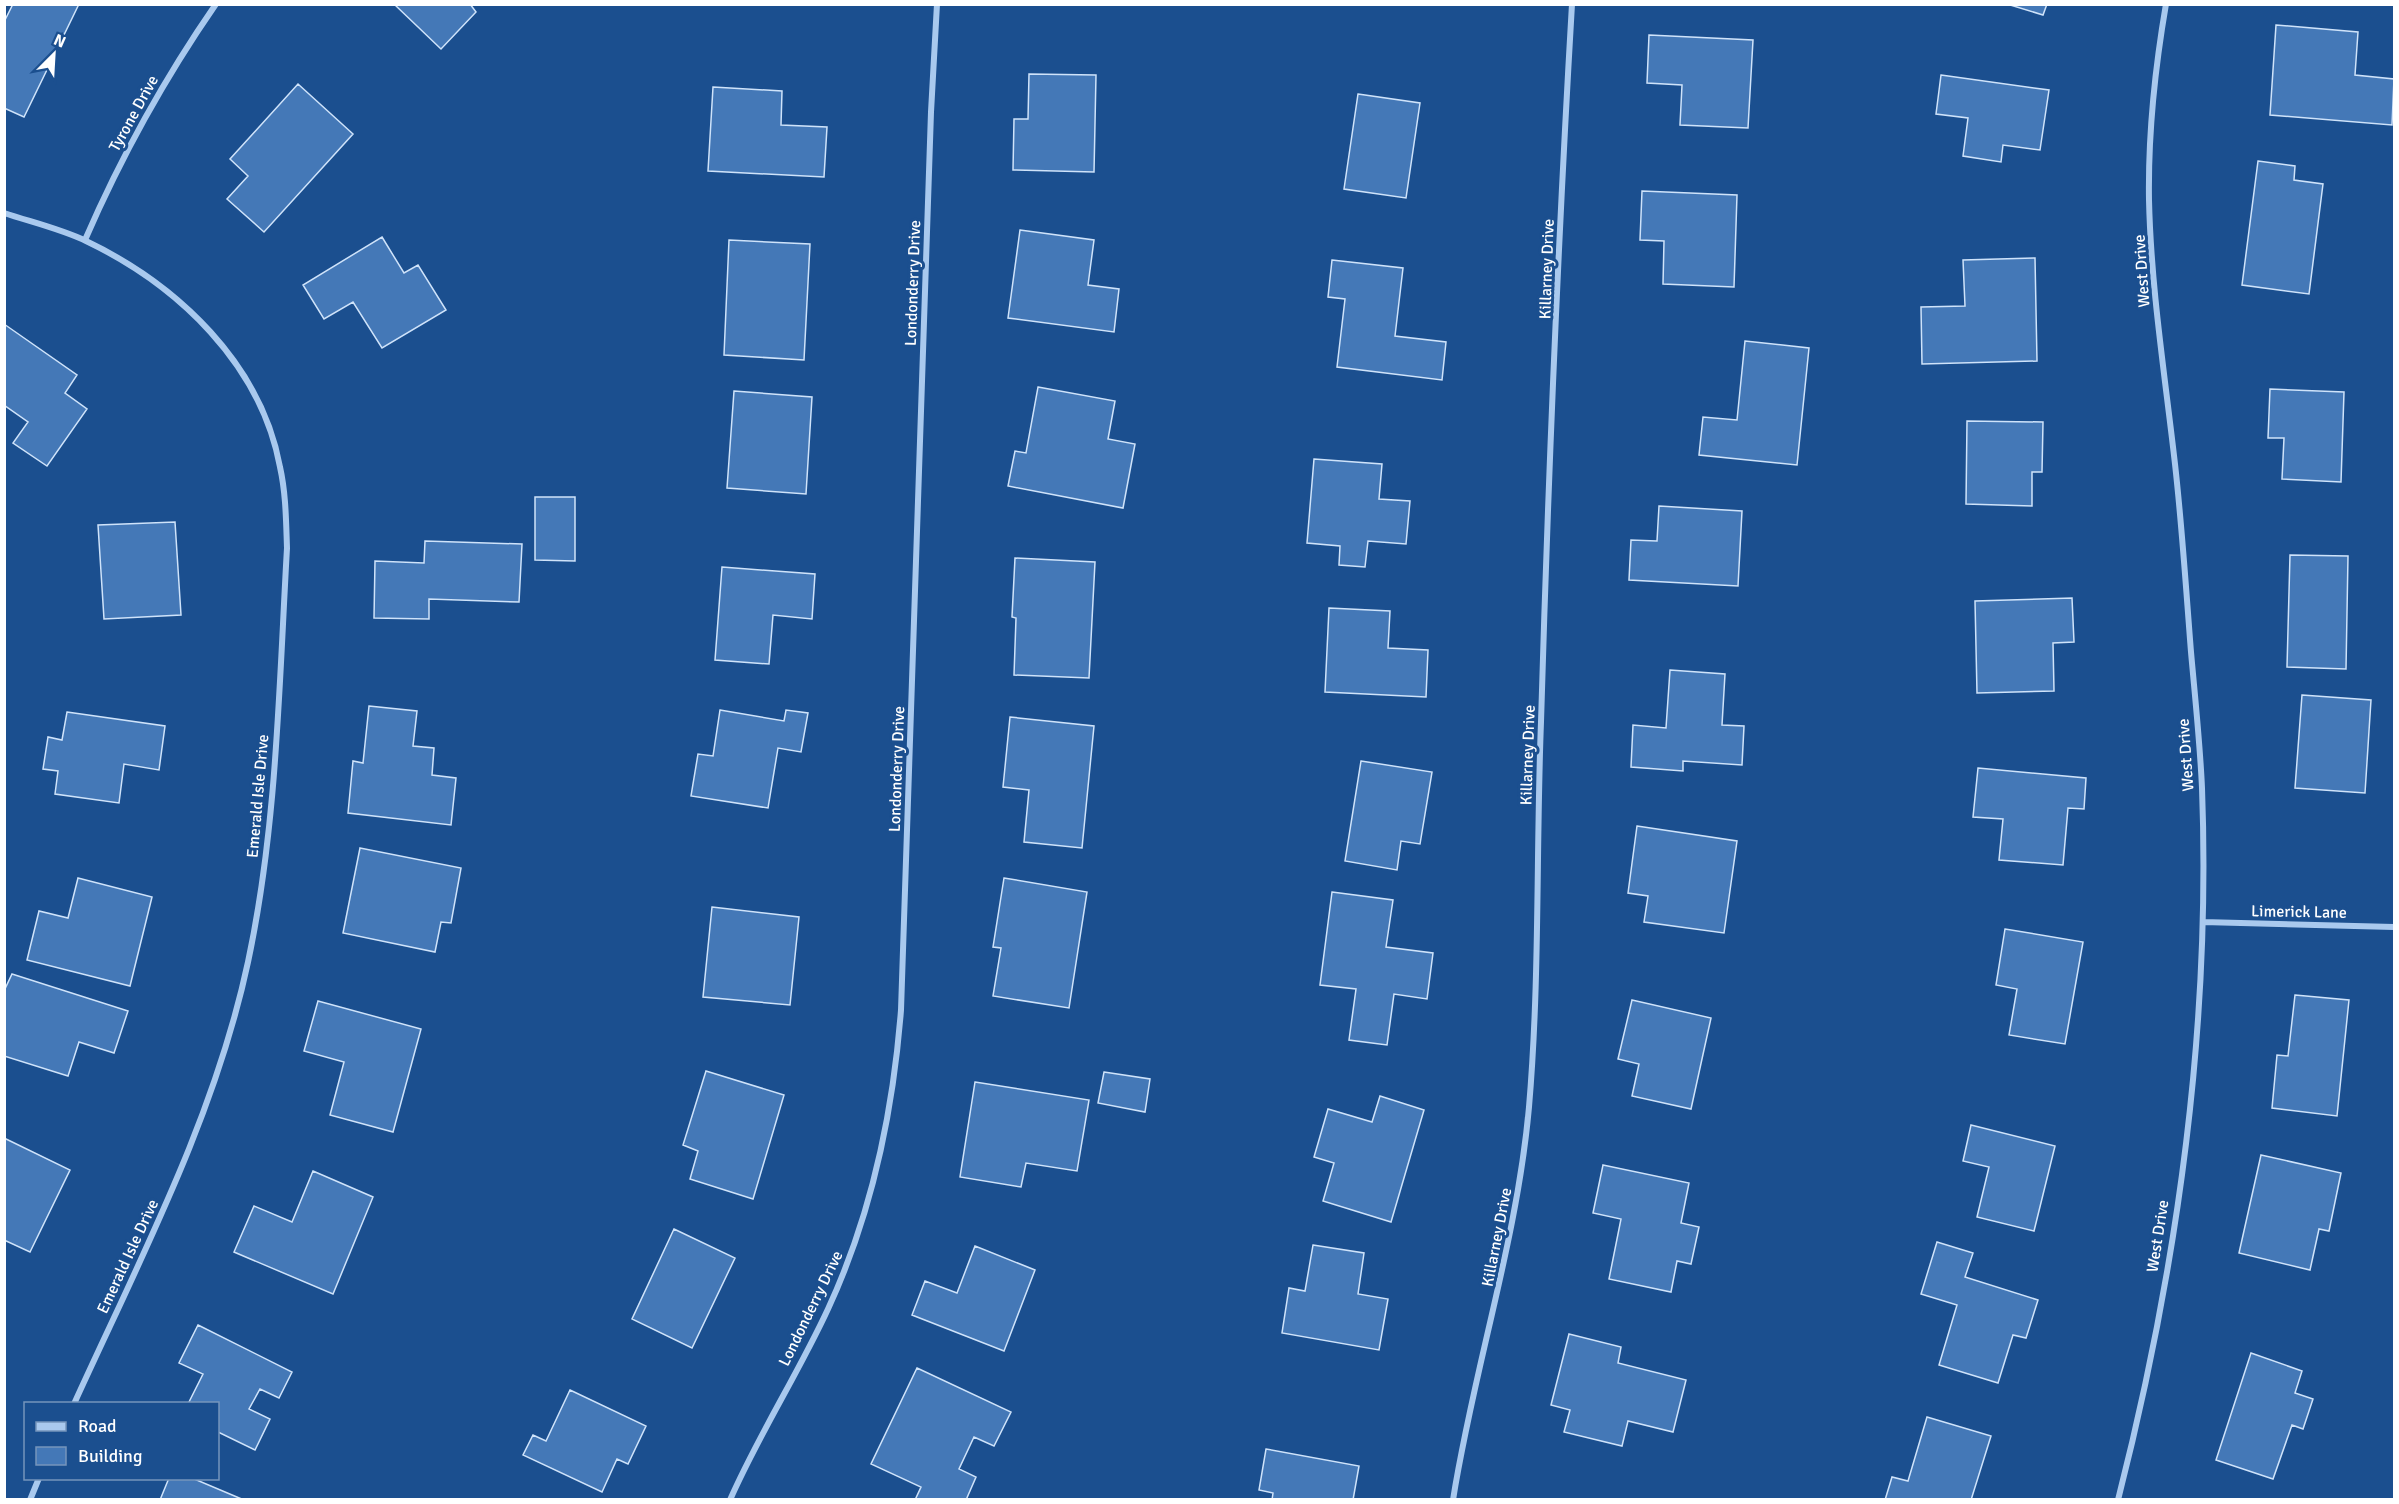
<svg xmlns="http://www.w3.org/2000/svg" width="2399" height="1504" viewBox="0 0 2399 1504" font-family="Signika,sans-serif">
<rect width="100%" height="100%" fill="#1b4f8f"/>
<path fill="#4478b7" stroke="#cfe3fa" stroke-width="1.5" d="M13,4H79L24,117L4,108V22Z
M394,4H470L476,12L441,49Z
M2007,4H2047L2043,15Z
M2276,25L2358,32L2355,75L2394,79L2392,125L2270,115Z
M1649,35L1753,40L1748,128L1680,125L1682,85L1647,83Z
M1029,74L1096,75L1094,172L1013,170L1014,119H1028Z
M1941,75L2049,90L2040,150L2003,145L2001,162L1963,156L1968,118L1936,114Z
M298,84L353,134L264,232L227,199L248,176L230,159Z
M713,87L782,91L781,125L827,127L824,177L708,171Z
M1358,94L1420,103L1406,198L1344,189Z
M2258,161L2295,166L2294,180L2323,184L2309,294L2242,285Z
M1642,191L1737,195L1734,287L1663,284L1664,241L1640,240Z
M1020,230L1094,240L1088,285L1119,289L1114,332L1008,318Z
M382,237L404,273L418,265L446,310L382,348L353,302L324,319L303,285Z
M729,240L810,244L804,360L724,355Z
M2035,258L2037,361L1922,364L1921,307L1965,306L1963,260Z
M1332,260L1403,268L1395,336L1446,342L1442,380L1337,367L1345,299L1328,297Z
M4,324L77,375L65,393L87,409L47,466L13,443L28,422L4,405Z
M1745,341L1809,348L1797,465L1699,455L1703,417L1737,420Z
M1038,387L1115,401L1108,439L1135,444L1123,508L1008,486L1015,451L1026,453Z
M2270,389L2344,392L2341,482L2282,479L2284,438H2268Z
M734,391L812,397L806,494L727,488Z
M1967,421L2043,422L2042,472H2032V506L1966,504Z
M1314,459L1382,464L1379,499L1410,501L1406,544L1368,541L1365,567L1339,565L1340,546L1307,543Z
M535,497H575V561L535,560Z
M1659,506L1742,511L1738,586L1629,580L1631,540L1657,541Z
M175,522L181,615L104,619L98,525Z
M425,541L522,544L519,602L429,599V619L374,618L375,561L424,563Z
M2290,555L2348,556L2346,669L2287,667Z
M1015,558L1095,562L1089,678L1014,675L1016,618L1012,617Z
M722,567L815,574L812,619L773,615L769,664L715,660Z
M2072,598L2074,642L2053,643L2054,691L1977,693L1975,601Z
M1329,608L1390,611L1388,648L1428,650L1426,697L1325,692Z
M1670,670L1725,674L1722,725L1744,726L1742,765L1683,761V771L1631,767L1633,725L1666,728Z
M2302,695L2371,700L2365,793L2295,788Z
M369,706L417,711L413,746L434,748L432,775L456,778L451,825L348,813L353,761L363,763Z
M720,710L784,721L786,710L808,713L801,752L778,748L768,808L691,796L698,754L713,756Z
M67,712L165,726L159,770L124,764L119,803L55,794L58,771L43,769L48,737L62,740Z
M1010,717L1094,726L1082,848L1024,842L1029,790L1003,787Z
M1361,761L1432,772L1420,844L1401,841L1397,870L1345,861Z
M1978,768L2086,778L2084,809L2068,808L2063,865L1999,860L2003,819L1973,817Z
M1637,826L1737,841L1724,933L1644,922L1648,896L1628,893Z
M360,848L461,868L451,923L441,922L435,952L343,933Z
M78,878L152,897L130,986L27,960L39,911L68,918Z
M1004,878L1087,892L1069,1008L993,996L1001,948L993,947Z
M1332,892L1393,900L1386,947L1433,953L1427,999L1394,994L1387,1045L1349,1040L1356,989L1320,985Z
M712,907L799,917L790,1005L703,997Z
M2005,929L2083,942L2065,1044L2009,1035L2017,989L1996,985Z
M12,974L128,1011L114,1053L79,1042L68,1076L4,1056V991Z
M2295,995L2349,1000L2337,1116L2272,1108L2277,1055L2288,1056Z
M1632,1000L1711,1018L1691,1109L1632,1096L1639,1064L1618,1059Z
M318,1001L421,1029L393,1132L330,1115L344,1062L304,1051Z
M706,1071L784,1095L753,1199L690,1179L698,1151L683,1145Z
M1104,1072L1150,1079L1145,1112L1098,1103Z
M975,1082L1089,1100L1077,1171L1026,1163L1021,1187L960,1177Z
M1380,1096L1424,1110L1391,1222L1323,1201L1334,1163L1314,1157L1328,1109L1372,1122Z
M1971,1125L2055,1146L2034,1231L1977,1217L1989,1167L1963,1161Z
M4,1138L70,1170L30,1252L4,1240Z
M2261,1155L2341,1173L2329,1231L2319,1229L2310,1270L2239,1253Z
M1603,1165L1689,1183L1681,1223L1699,1227L1691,1264L1677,1261L1671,1292L1609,1279L1621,1219L1593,1213Z
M313,1171L373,1197L333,1294L234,1252L254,1206L292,1222Z
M674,1229L735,1258L692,1348L632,1319Z
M1937,1242L1973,1253L1965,1277L2038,1300L2026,1338L2013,1335L1998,1383L1939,1365L1957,1305L1921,1294Z
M1313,1245L1364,1253L1358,1294L1388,1299L1379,1350L1282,1333L1289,1288L1305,1291Z
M975,1246L1035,1270L1004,1351L912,1315L925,1281L957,1293Z
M198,1325L292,1372L279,1398L260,1389L249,1409L270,1419L255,1450L218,1432V1404H188L203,1374L179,1363Z
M1569,1334L1621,1347L1618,1363L1686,1380L1673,1432L1628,1421L1622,1446L1564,1432L1570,1410L1551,1405Z
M2251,1353L2302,1371L2295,1393L2313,1399L2303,1429L2292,1425L2273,1479L2216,1460Z
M917,1368L1011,1412L994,1446L974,1437L959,1469L976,1477L966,1500H915L921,1487L871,1464Z
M570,1390L646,1426L628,1464L617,1459L602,1492L523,1455L533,1435L546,1441Z
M1927,1417L1991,1436L1971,1500H1885L1892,1477L1908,1481Z
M1266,1449L1359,1466L1353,1500H1272L1273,1493L1259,1490Z
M169,1478H192L244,1500H160Z"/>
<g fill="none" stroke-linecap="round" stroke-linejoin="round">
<path stroke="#a9c9ee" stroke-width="6" d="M4,213C31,222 61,229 86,241C178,285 261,364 280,467C286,494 286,521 287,548C279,686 277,827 248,962C215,1117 139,1261 74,1404
M85,240C121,157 164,79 216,4
M2203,922L2394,927
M30,1500L39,1478
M730,1500C759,1434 798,1374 828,1309C872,1214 893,1113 901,1010L931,112L937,4
M1453,1500C1474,1367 1517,1241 1529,1107C1540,979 1536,850 1541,722C1548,483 1558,243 1572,4
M2118,1500C2177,1269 2211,1026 2202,788C2200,743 2195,697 2191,652C2186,589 2182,526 2175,464C2165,376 2151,288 2149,200C2148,135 2155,68 2166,4"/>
</g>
<g text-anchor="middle" stroke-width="6" stroke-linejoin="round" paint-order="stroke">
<g font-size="16" fill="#fff" stroke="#1b4f8f">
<text transform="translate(133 113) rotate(-61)" y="6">Tyrone Drive</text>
<text transform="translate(1546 269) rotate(-88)" y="6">Killarney Drive</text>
<text transform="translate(2141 271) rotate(-94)" y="6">West Drive</text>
<text transform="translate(912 283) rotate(-88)" y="6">Londonderry Drive</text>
<text transform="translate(1527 755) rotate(-88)" y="6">Killarney Drive</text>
<text transform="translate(2185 755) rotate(-94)" y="6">West Drive</text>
<text transform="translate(896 769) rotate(-88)" y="6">Londonderry Drive</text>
<text transform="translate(257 796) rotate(-85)" y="6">Emerald Isle Drive</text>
<text transform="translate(2299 911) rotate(1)" y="6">Limerick Lane</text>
<text transform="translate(2157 1236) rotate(-81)" y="6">West Drive</text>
<text transform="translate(1496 1237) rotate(-79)" y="6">Killarney Drive</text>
<text transform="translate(127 1256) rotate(-65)" y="6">Emerald Isle Drive</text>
<text transform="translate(810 1308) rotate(-64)" y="6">Londonderry Drive</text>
</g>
</g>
<rect width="2399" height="1504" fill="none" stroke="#ffffff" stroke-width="12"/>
<rect x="24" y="1402" width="195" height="78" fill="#1b4f8f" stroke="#7695bc" stroke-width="1.5"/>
<rect x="36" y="1422" width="30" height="9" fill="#a9c9ee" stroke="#7695bc" stroke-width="1.5"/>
<text x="78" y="1432" font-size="18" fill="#ffffff">Road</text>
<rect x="36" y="1447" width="30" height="18" fill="#4478b7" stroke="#7695bc" stroke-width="1.5"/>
<text x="78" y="1462" font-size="18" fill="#ffffff">Building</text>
<g transform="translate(54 54) rotate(24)" stroke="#1b4f8f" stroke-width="4.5" paint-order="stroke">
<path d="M0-4.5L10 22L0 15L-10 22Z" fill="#ffffff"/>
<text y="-9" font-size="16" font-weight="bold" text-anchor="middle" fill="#ffffff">N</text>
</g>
</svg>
